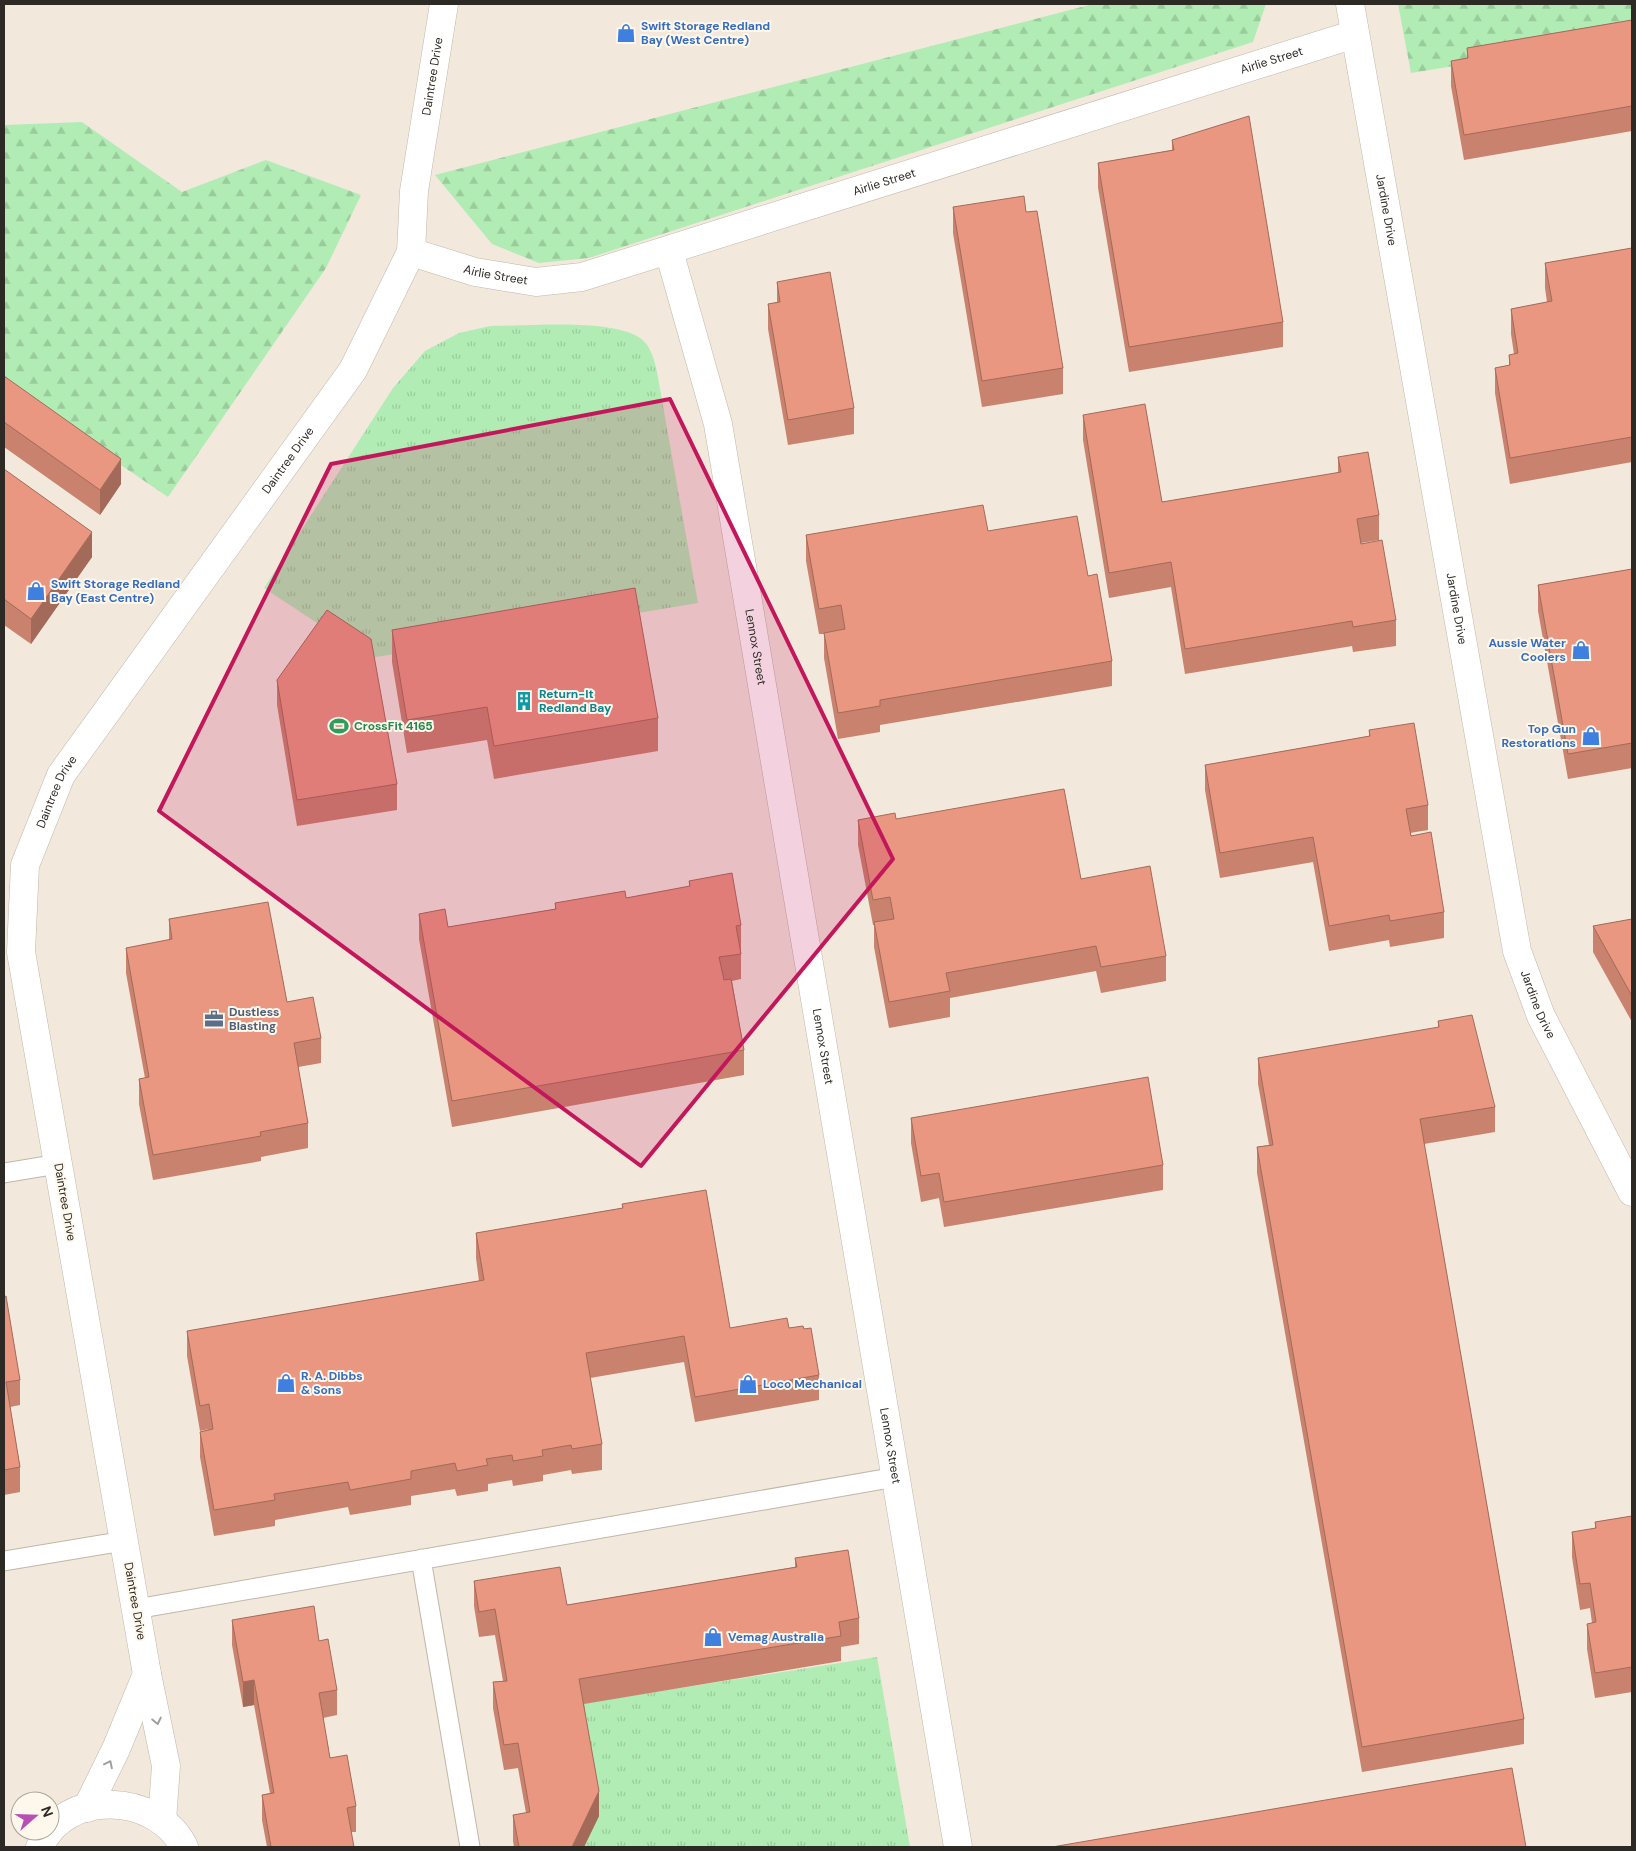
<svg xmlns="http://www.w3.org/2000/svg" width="1636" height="1851" viewBox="0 0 1636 1851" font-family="'DM Sans',sans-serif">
<defs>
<pattern id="grass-tufts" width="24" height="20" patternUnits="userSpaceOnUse" patternTransform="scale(1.25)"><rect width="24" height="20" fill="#b1ecb4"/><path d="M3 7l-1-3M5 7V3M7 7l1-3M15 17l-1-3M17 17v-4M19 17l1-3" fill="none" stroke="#99cb9b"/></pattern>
<pattern id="forest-firs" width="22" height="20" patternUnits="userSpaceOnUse" patternTransform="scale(1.25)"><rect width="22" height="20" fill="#b1ecb4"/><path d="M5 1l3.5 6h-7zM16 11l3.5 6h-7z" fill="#99cb9b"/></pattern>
</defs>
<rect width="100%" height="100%" fill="#f2e9dc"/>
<path fill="url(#grass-tufts)" d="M490,326C528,326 601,319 635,335C650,342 654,358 657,372L698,603L370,658L264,588L393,388L425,351L459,333Z
M877,1657L910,1847H584L599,1816L579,1704Z"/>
<path fill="url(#forest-firs)" d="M1093,4H1266L1253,42L589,258L539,263L492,244L435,175Z
M1398,4H1632V37L1411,73Z
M82,122L182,192L266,160L361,195L326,268L168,497L4,386V125Z"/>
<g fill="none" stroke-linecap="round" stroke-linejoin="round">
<g stroke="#bfb7aa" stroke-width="21">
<path id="service" d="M4,1173L58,1164
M421,1559L470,1847
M4,1561L124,1541
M136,1609L896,1477"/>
</g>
<g stroke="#bfb7aa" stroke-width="29">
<g id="minor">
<path id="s1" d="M1350,4L1517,951L1541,1016L1632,1192"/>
<path id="s2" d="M669,251L718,424L958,1847"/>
<path id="s3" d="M411,252L475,272L536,282L582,277L1355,34"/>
<path d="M87,1808L116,1749L147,1674"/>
<path id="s4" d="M162,1821L166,1766L147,1674L21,952L25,865L61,775L353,370L411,252L414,191L444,4"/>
<path d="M40,1847C64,1788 158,1793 184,1847"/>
</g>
</g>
<use href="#service" stroke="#fff" stroke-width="19"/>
<use href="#minor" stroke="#fff" stroke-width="28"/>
</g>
<path fill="#c8826e" d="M1632,20V131L1464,160L1451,86V61L1467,58V48Z
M1172,140L1283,322V347L1129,372L1098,188V163L1172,150Z
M953,207L1026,212L1063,368V394L982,407L953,233Z
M1632,248V462L1510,484L1495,393V368L1509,365V355L1514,354L1511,334V309L1547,302L1545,288V263Z
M777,282L854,408V434L788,445L768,329V304L777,302Z
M4,376L121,484L100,515L4,447Z
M1083,415L1162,502L1338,473V457L1379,515V540L1361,543L1396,620V646L1353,652L1352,646L1185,674L1171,587L1109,598L1083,440Z
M4,469L92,557L31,644L4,625Z
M988,531L1088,576L1112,661V686L880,725V732L838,739L824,658V634H819L806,561V535Z
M1632,569V768L1568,779L1538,611V585Z
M392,630L658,718V751L494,779L487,740L407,753L392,662Z
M277,680L397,784V810L297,826L277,705Z
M1369,730L1428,805V830L1410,833L1444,912V938L1390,947L1389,940L1329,951L1313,862L1220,878L1205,790V765L1369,736Z
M896,819L1081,879L1166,956V981L1101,993L1096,971L950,998V1017L889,1028L874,947V925H873L858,845V820Z
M689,881L741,925V979L732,981L744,1050V1075L452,1127L419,939V914L448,927L555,909V903L626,898L689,887Z
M169,919L287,1002L321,1038V1063L298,1067L308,1123V1148L261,1157V1161L153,1180L139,1104V1079L145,1078L126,973V948L169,940Z
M1632,919V1022L1593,952V926Z
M1438,1021L1495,1107V1132L1424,1144L1524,1719V1744L1362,1772L1257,1173V1147L1269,1145L1258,1084V1058L1438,1028Z
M911,1118L1163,1165V1190L944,1227L939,1198L921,1202L911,1143Z
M622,1204L730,1328L804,1329L819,1375V1400L695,1422L684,1362L590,1378L602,1444V1470L572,1474L571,1470L543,1475V1481L513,1486L512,1480L488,1484V1491L457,1496L455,1489L411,1496V1505L350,1515L348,1507L275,1520V1526L214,1536L200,1457V1432L209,1429L200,1431L187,1356V1331L479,1281L476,1258V1233L622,1208Z
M4,1297L20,1380V1405L10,1407L20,1467V1492L4,1495Z
M1632,1516V1692L1595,1698L1587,1649V1624L1592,1623L1590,1608L1580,1610L1572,1557V1532L1595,1529V1522Z
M795,1558L859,1618V1644L841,1647V1661L584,1704L599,1816L584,1847H514L513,1841V1815L526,1813L518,1768L504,1770L493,1708V1682L503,1681L495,1635L479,1637L474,1606V1581L567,1605L795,1567Z
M232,1620L319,1641L337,1690V1715L323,1718L330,1758L356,1806V1832H351L354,1847H267L262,1820V1795L270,1793L254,1705L243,1707L232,1645Z"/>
<path fill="#a36a5a" d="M121,459V484L100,515V490Z
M92,532V557L31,644V619Z
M254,1680V1705L243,1707V1682Z
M599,1791V1816L584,1847H572Z"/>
<path fill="#e99780" stroke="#a36a5a" d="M1632,20V106L1464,135L1451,61L1468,58L1467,48Z
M1249,116L1283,322L1129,347L1098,163L1174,150L1172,140Z
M1024,196L1026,212L1037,211L1063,368L982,381L953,207Z
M1632,248V437L1510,458L1495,368L1510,365L1509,355L1518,353L1511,309L1552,301L1545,263Z
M830,272L854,408L788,420L768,304L780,302L777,282Z
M4,376L121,459L100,490L4,422Z
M1145,404L1162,502L1341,472L1338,457L1368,452L1379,515L1357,519L1361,544L1382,540L1396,620L1353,627L1352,621L1185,649L1171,562L1109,573L1083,415Z
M4,469L92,532L31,619L4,599Z
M983,505L988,531L1077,516L1088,576L1097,574L1112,661L880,700V706L838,713L824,633L845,629L841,605L819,609L806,535Z
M1632,569V743L1568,754L1538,585Z
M635,588L658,718L494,746L487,707L407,720L392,630Z
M327,610L371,639L397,784L297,800L277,680Z
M1414,723L1428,805L1406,809L1411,836L1431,832L1444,912L1390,921L1389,915L1329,926L1313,837L1220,853L1205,765L1370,736L1369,730Z
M1064,789L1081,879L1150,866L1166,956L1101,967L1096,946L946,973L950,991L889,1002L874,922L894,919L890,897L873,900L858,820L895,813L896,819Z
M732,873L741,925L736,926L741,954L719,957L724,980L731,979L744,1050L452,1101L419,914L445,909L448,927L556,909L555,903L625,891L626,898L690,886L689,881Z
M268,902L287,1002L313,997L321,1038L294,1043L308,1123L260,1132L261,1136L153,1155L139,1079L149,1077L126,948L172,939L169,919Z
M1632,919V996L1593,926Z
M1472,1015L1495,1107L1420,1119L1524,1719L1362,1747L1257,1147L1273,1145L1258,1058L1439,1027L1438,1021Z
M1148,1077L1163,1165L944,1202L939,1173L921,1176L911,1118Z
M706,1190L730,1328L787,1318L789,1328L803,1326L804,1329L811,1328L819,1375L695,1397L684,1336L586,1353L602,1444L572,1449L571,1445L542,1450L543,1456L513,1461L512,1455L486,1459L488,1465L457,1471L455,1463L411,1471V1479L350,1490L348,1482L274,1494L275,1500L214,1510L200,1432L213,1429L209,1404L200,1406L187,1331L484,1280L476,1233L623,1208L622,1204Z
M6,1296L20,1380L6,1382L20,1467L4,1470V1297Z
M1632,1516V1667L1595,1673L1587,1624L1596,1622L1590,1583L1580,1584L1572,1532L1596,1528L1595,1522Z
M848,1550L859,1618L839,1622L841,1636L579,1679L599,1791L572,1847H519L513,1815L530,1812L518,1743L504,1745L493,1682L507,1681L495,1609L479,1612L474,1581L560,1567L567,1605L797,1567L795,1558Z
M314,1606L319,1641L328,1639L337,1690L319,1693L330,1758L347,1755L356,1806L347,1808L354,1847H271L262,1795L274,1793L254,1680L243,1682L232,1620Z
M1512,1768L1526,1847H1052Z"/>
<defs><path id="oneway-chevron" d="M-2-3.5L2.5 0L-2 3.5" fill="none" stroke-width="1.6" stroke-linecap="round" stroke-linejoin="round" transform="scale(1.25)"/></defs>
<g stroke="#a09f9d">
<use href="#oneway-chevron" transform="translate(157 1721) rotate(78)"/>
<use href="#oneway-chevron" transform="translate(109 1764) rotate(-64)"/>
</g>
<path fill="#c2185b" fill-opacity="0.2" stroke="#c2185b" stroke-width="4" stroke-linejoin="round" d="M670,399L893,859L641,1166L159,811L331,464Z"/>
<defs>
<g id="shop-bare" transform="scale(1.5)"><path d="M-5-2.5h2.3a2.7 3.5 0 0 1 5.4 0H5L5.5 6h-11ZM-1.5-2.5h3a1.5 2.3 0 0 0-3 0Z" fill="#3f7fe0" stroke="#fef7ec" stroke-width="2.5" paint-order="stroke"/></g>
<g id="building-bare" transform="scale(1.5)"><path d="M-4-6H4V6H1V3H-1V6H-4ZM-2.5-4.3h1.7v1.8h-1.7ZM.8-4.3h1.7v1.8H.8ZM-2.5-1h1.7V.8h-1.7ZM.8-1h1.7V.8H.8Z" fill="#0f9aa8" stroke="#fef7ec" stroke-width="2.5" paint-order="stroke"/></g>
<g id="stadium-bare" transform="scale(1.5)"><path d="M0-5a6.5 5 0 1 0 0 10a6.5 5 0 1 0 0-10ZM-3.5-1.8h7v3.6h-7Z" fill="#2e9e5b" stroke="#fef7ec" stroke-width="2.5" paint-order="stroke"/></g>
<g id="office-bare" transform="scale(1.5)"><path d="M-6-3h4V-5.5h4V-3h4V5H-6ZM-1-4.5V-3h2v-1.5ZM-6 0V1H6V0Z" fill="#5c6f8a" stroke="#fef7ec" stroke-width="2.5" paint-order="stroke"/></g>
</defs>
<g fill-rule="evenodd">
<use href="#shop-bare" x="626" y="33"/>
<use href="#shop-bare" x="36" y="591"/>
<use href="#shop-bare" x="1581" y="650"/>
<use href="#building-bare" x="524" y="701"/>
<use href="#stadium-bare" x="339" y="726"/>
<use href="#shop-bare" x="1591" y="736"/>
<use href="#office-bare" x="214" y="1019"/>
<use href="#shop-bare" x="286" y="1383"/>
<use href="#shop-bare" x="748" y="1384"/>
<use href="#shop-bare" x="713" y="1637"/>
</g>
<g text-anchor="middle" stroke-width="4" stroke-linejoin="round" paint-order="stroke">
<g font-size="12" font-weight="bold" fill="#366cbe" stroke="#fef7ec" text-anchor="start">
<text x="641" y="30">Swift Storage Redland<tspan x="641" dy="14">Bay (West Centre)</tspan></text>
<text x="51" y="588">Swift Storage Redland<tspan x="51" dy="14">Bay (East Centre)</tspan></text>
<text x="1566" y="647" text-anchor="end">Aussie Water<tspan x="1566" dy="14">Coolers</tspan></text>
<text x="1576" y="733" text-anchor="end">Top Gun<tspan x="1576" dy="14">Restorations</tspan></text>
<text x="301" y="1380">R. A. Dibbs<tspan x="301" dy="14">&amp; Sons</tspan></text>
<text x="763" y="1388">Loco Mechanical</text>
<text x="728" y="1641">Vemag Australia</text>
</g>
<g font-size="12" fill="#2d2a25" stroke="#fef7ec">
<text dy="4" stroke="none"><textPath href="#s3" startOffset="898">Airlie Street</textPath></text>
<text dy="4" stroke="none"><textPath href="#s4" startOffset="1874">Daintree Drive</textPath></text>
<text dy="4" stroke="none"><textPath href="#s3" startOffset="492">Airlie Street</textPath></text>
<text dy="4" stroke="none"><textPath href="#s1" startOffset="209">Jardine Drive</textPath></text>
<text dy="4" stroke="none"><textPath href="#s3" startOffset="88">Airlie Street</textPath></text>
<text dy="4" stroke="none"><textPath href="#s4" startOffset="1454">Daintree Drive</textPath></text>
<text dy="4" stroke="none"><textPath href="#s1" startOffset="614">Jardine Drive</textPath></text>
<text dy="4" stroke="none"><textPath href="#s2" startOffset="406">Lennox Street</textPath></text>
<text dy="4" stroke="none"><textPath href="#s4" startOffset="1049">Daintree Drive</textPath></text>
<text dy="4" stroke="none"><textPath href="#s1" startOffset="1019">Jardine Drive</textPath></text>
<text dy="4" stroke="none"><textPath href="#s2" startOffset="811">Lennox Street</textPath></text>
<text transform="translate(65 1202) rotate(80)" y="4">Daintree Drive</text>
<text dy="4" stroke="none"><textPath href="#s2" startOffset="1216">Lennox Street</textPath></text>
<text transform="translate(135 1601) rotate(80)" y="4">Daintree Drive</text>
</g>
<g font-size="12" font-weight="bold" fill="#0d838f" stroke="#fef7ec" text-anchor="start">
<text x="539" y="698">Return-It<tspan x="539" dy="14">Redland Bay</tspan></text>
</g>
<g font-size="12" font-weight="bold" fill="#27864d" stroke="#fef7ec" text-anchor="start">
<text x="354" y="730">CrossFit 4165</text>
</g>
<g font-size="12" font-weight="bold" fill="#4e5e75" stroke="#fef7ec" text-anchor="start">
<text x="229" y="1016">Dustless<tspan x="229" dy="14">Blasting</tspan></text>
</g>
</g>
<rect width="1636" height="1851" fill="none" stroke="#2d2a25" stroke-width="10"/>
<g transform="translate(35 1816) rotate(70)"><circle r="24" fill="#fef7ec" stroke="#aaa59c"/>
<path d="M0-4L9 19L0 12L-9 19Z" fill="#b750b4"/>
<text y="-8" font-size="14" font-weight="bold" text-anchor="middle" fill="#2d2a25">N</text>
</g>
</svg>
